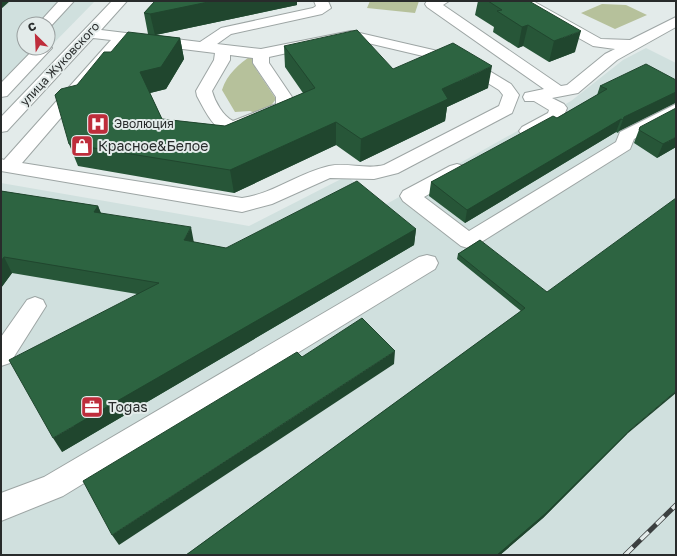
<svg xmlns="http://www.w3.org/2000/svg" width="677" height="556" viewBox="0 0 677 556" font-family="'Golos Text',sans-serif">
<rect width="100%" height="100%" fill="#e3ebea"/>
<path fill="#d0e0de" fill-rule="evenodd" d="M1,1H95L1,97ZM24,24H48V48H24Z
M646,48L676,63V555H1V183L249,226L347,176L383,206L571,101L623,60Z"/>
<path fill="#b6c19b" d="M370,1H419L415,13L367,8Z
M602,4L626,5L647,15L615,29L581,13Z
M252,55L256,69L276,99L270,107L255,113L250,111L235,112L222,90C227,74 239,64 252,55Z"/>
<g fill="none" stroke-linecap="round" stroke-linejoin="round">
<g stroke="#9da5a4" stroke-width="2">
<path id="minor" d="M59,1H74L50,27L48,28V24H38Z
M112,1H127L101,30L200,42L221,28L313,8L316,6L314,1H328L331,8L322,14L231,34L217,44L261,49L351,31L468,58L511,84L519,95L512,113L398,173L374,179L330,178L272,204L242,212L1,171V159L4,160L111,40L93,38L7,131L1,132V117ZM351,39L457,64L499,90L503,95L499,106L384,165C366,170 347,162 329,166C298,173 273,194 242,198L22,163L126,42L215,53L214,60L196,91L197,96C219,138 223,138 266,120C277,115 287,113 293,102L292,97L269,63V57ZM230,55L253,58V63L276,97V104L233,121C223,116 215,102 212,91L230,60Z
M427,1H449L443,5L561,86L567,85L605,54L615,49L593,46L518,4L516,1H533L601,39L630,40L676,17V27L617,60L578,93L552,98L564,104L567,108L562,120L534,135L528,136L522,135L519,131L522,127L548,113L549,110L534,101H525L523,97L525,93L544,89L427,7L425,4Z
M48,44L52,48L49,51L7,96L1,97V83L35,48H48Z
M676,104V116L634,139L630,149L475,246L468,248L461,246L403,201L400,196L403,191L450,166L457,164L464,166L466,170L464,174L424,197L469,231L616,142L620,132Z
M427,255L435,257L438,263L435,269L63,496L1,521V493L44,477L419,257Z
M35,297L43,300L46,306L10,363L1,366V337L27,300Z"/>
</g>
<use href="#minor" fill="#fff" fill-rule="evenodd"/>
<g stroke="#3c4040" stroke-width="5">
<path id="rail" d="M625,555L676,505"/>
</g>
<use href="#rail" stroke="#e3ebea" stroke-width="3.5" stroke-dasharray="11" stroke-linecap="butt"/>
</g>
<path fill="#275638" d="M155,1H297V5L156,35L180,38L184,59L166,89L150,93L162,119L225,126L303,93L285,67L284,46L393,69L488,88L447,107L445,121L360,162L336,145L234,193L78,166L69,144L77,85L111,52L148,34L144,13Z
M478,1H529L575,52L549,62L523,46L518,48L493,32L494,27L475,15Z
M676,80V103H675L619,131L618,133L616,132L465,223L429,196L431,182L557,118L597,95L600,86Z
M640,127L676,147L657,158L634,143Z
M1,191L98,206L101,213L194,242L226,248L416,229L414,245L62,452L137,294L12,273L1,288Z
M480,240L627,434L543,518L500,555H186L521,311L457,259L458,254Z"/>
<path fill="#20462e" d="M1,1H10L1,9Z
M213,1H297V5L155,35L150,14Z
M528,25L523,46L518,48L522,27Z
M581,31L575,52L549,62L554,41Z
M180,38L184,59L166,89L146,94L140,72Z
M492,66L488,88L447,107L445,121L360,162L361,139L442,89Z
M676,92V101L675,103L619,131L618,133L624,117Z
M621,119L616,132L465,223L467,210Z
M336,122V145L234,193L230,170Z
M676,137V147L657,158L663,144Z
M98,206L104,222L94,212Z
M191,227L194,243L184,240Z
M416,229L414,245L62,452L53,438Z
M4,257L12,273L1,288V261Z
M395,351L394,364L119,545L112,535Z
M676,391V393L627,434L543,518L500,555H497L630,430Z"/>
<path fill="#2d6441" stroke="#20462e" d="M155,1H213L150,14L144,13Z
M488,1H529L581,31L554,41L528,25L522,27L497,11L502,10Z
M357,30L393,69L453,43L492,66L442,89L448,99L361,139L336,122L230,170L69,144L55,95L61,89L77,85L104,52H111L128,32L180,38L161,67L140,72L162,119L225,126L315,88L284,46Z
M646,64L676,80V92L624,117L623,120L621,119L467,210L431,182L553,116L557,118L607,89L600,86Z
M676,108V137L663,144L639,130L640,127Z
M357,181L416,229L53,438L9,360L159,283L4,257L1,261V191L98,206L94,212L191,227L184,240L226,248Z
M676,198V391L630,430L545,514L497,555H186L525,308L458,254L480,240L547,292Z
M362,318L395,351L112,535L83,481L297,352L302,357Z"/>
<defs>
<g id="hospital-square" transform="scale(1.15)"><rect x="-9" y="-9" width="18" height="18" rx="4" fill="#be2d3b" stroke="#e3ebea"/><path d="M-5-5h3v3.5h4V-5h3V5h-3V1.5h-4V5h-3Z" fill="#fff"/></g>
<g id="shop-square" transform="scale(1.15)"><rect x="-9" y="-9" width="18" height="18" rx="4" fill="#be2d3b" stroke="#e3ebea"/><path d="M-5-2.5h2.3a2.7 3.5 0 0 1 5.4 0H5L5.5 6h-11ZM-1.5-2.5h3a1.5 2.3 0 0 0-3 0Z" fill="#fff"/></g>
<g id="office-square" transform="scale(1.15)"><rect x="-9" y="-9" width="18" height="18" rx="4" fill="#be2d3b" stroke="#e3ebea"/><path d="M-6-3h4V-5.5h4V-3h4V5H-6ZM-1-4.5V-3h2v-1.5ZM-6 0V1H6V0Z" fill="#fff"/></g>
</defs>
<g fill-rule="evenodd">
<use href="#hospital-square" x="98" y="124"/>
<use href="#shop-square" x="82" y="146"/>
<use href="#office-square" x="92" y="407"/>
</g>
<g text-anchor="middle" stroke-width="4" stroke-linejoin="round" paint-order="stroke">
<g font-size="12" fill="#282b2b" stroke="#e3ebea">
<text transform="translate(60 64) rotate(-47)" y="4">улица Жуковского</text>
</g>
<g font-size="12" fill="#282b2b" stroke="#e3ebea" text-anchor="start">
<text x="114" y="128">Эволюция</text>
</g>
<g font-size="14" fill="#282b2b" stroke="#e3ebea" text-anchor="start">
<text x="98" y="151">Красное&amp;Белое</text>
<text x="108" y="412">Togas</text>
</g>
</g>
<rect width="677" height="556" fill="none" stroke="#282b2b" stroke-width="4"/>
<g transform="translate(36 36) rotate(336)"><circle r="19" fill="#e3ebea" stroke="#989e9e"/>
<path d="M0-3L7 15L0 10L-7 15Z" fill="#be2d3b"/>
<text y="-6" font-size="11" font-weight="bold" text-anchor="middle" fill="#282b2b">С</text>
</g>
</svg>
